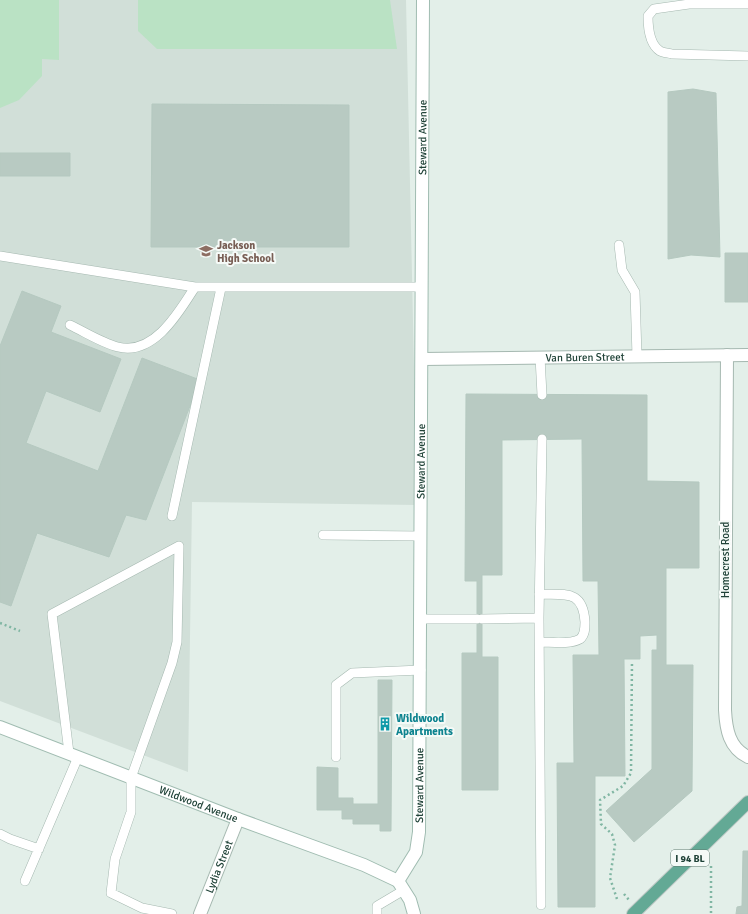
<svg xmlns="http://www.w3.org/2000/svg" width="748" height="914" viewBox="0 0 748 914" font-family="Signika,sans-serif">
<rect width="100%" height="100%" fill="#e3efe9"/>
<path fill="#d1dfd8" d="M0,0H406L417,505L192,502L188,772L0,701Z"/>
<path fill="#bae2c4" d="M0,0H59V60L42,59V76L19,100L0,108Z
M138,0H390L397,49H157L138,31Z"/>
<path fill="#b8cac2" stroke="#b5c9c0" d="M693,89L716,93L720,257L691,255L668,259V92Z
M152,104L349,105V247H151Z
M0,153H70V176H0Z
M725,253H748V302H725Z
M22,291L61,306L51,332L121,359L100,412L46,391L26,443L98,471L142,358L200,380L146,520L126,515L109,557L37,533L11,606L0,602V346Z
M466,394L647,395V481L699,482V568H666V665H693L692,791L634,842L606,811L652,769V650H657V635L640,636V659H624L625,776H595V907H558L557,763H574L573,655H599L598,581H583L582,439L502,440V575H482V657H498V790H462V653H477V581H465Z
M378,680H392L391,831H380V824H353V819H342V810H317V767L338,768V798H353V804H378Z
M743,851H748V914H736L737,907L742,906Z"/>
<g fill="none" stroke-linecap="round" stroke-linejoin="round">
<g stroke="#a5b8b0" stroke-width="10">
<path id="lane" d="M748,4H689L654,9L648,16C648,27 649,44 660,51C663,53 669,53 672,54L748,56
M619,245L622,270L635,292L637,356
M0,256L195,287H422
M70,325C85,332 102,343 118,347C154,356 179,312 195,287
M540,357L542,395
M172,516L221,288
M323,535L421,536
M539,594C565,595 583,589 585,622C585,628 585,635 580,639C570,645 551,642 540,642
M539,618L541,905
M421,619H477
M482,619L539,618L542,439
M69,753L52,614L179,546L177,642L172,663L131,778V812L115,859L111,893L142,908L172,914
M336,757V685L352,673L421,670
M0,834L10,839L39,849
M25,881L78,757
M377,914V906L404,890"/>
</g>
<g stroke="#a5b8b0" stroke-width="14">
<g id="street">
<path d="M727,355L725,710C726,729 729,748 748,757"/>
<path id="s1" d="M422,359L748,355"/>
<path id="s2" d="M200,914L238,819"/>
</g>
</g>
<g stroke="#a0bcb1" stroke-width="14">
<g id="secondary">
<path id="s3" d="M0,727L238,819L364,865L398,881"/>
<path id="s4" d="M398,881L416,852L419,832L423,0"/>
<path d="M398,881L410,900L414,914"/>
</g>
</g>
<g stroke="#c1cac7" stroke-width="14">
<path id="primary" d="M633,914L748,802"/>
</g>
<path stroke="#80b6a3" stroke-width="2.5" stroke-dasharray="2 3" stroke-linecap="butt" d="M0,623L20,631
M711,866V914
M624,894L629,900
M617,899L610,878L615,845L612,834L601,824L600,800L623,786L631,773L632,661"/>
<use href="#lane" stroke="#fff" stroke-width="9"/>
<use href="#street" stroke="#fff" stroke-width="12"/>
<use href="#secondary" stroke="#fff" stroke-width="12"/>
<use href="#primary" stroke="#63a995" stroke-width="12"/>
</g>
<defs>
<g id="school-bare" transform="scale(1.08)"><path d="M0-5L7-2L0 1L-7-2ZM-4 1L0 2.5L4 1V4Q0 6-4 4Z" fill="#8d6e63" stroke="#f5faf7" stroke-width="2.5" paint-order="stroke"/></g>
<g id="building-bare" transform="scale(1.08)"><path d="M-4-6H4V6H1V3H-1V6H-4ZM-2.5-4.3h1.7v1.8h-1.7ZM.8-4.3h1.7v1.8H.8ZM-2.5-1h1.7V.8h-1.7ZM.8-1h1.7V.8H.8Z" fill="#0f9aa8" stroke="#f5faf7" stroke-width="2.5" paint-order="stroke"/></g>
</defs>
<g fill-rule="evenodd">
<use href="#school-bare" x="206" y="251"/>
<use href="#building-bare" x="385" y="724"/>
</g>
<g text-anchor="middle" stroke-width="4" stroke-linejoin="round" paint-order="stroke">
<rect fill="#f5faf7" stroke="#607a71" stroke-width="1" x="671" y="850" width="38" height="16" rx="3"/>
<g font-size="10" font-weight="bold" fill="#204338">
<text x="690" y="862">I 94 BL</text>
</g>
<g font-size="11" fill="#204338" stroke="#f5faf7">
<text dy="4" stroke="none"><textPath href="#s4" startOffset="749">Steward Avenue</textPath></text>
<text dy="4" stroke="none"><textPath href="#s1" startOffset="163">Van Buren Street</textPath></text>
<text dy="4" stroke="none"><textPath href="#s4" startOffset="425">Steward Avenue</textPath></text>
<text transform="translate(725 560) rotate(-90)" y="4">Homecrest Road</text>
<text dy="4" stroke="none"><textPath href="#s4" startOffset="101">Steward Avenue</textPath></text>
<text dy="4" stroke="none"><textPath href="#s3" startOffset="213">Wildwood Avenue</textPath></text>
<text dy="4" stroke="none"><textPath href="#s2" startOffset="51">Lydia Street</textPath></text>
</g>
<g font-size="11" font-weight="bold" fill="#785e54" stroke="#f5faf7" text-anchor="start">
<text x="217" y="249">Jackson<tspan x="217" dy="13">High School</tspan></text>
</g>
<g font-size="11" font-weight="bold" fill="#0d838f" stroke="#f5faf7" text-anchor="start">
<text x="396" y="722">Wildwood<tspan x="396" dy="13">Apartments</tspan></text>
</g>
</g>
</svg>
